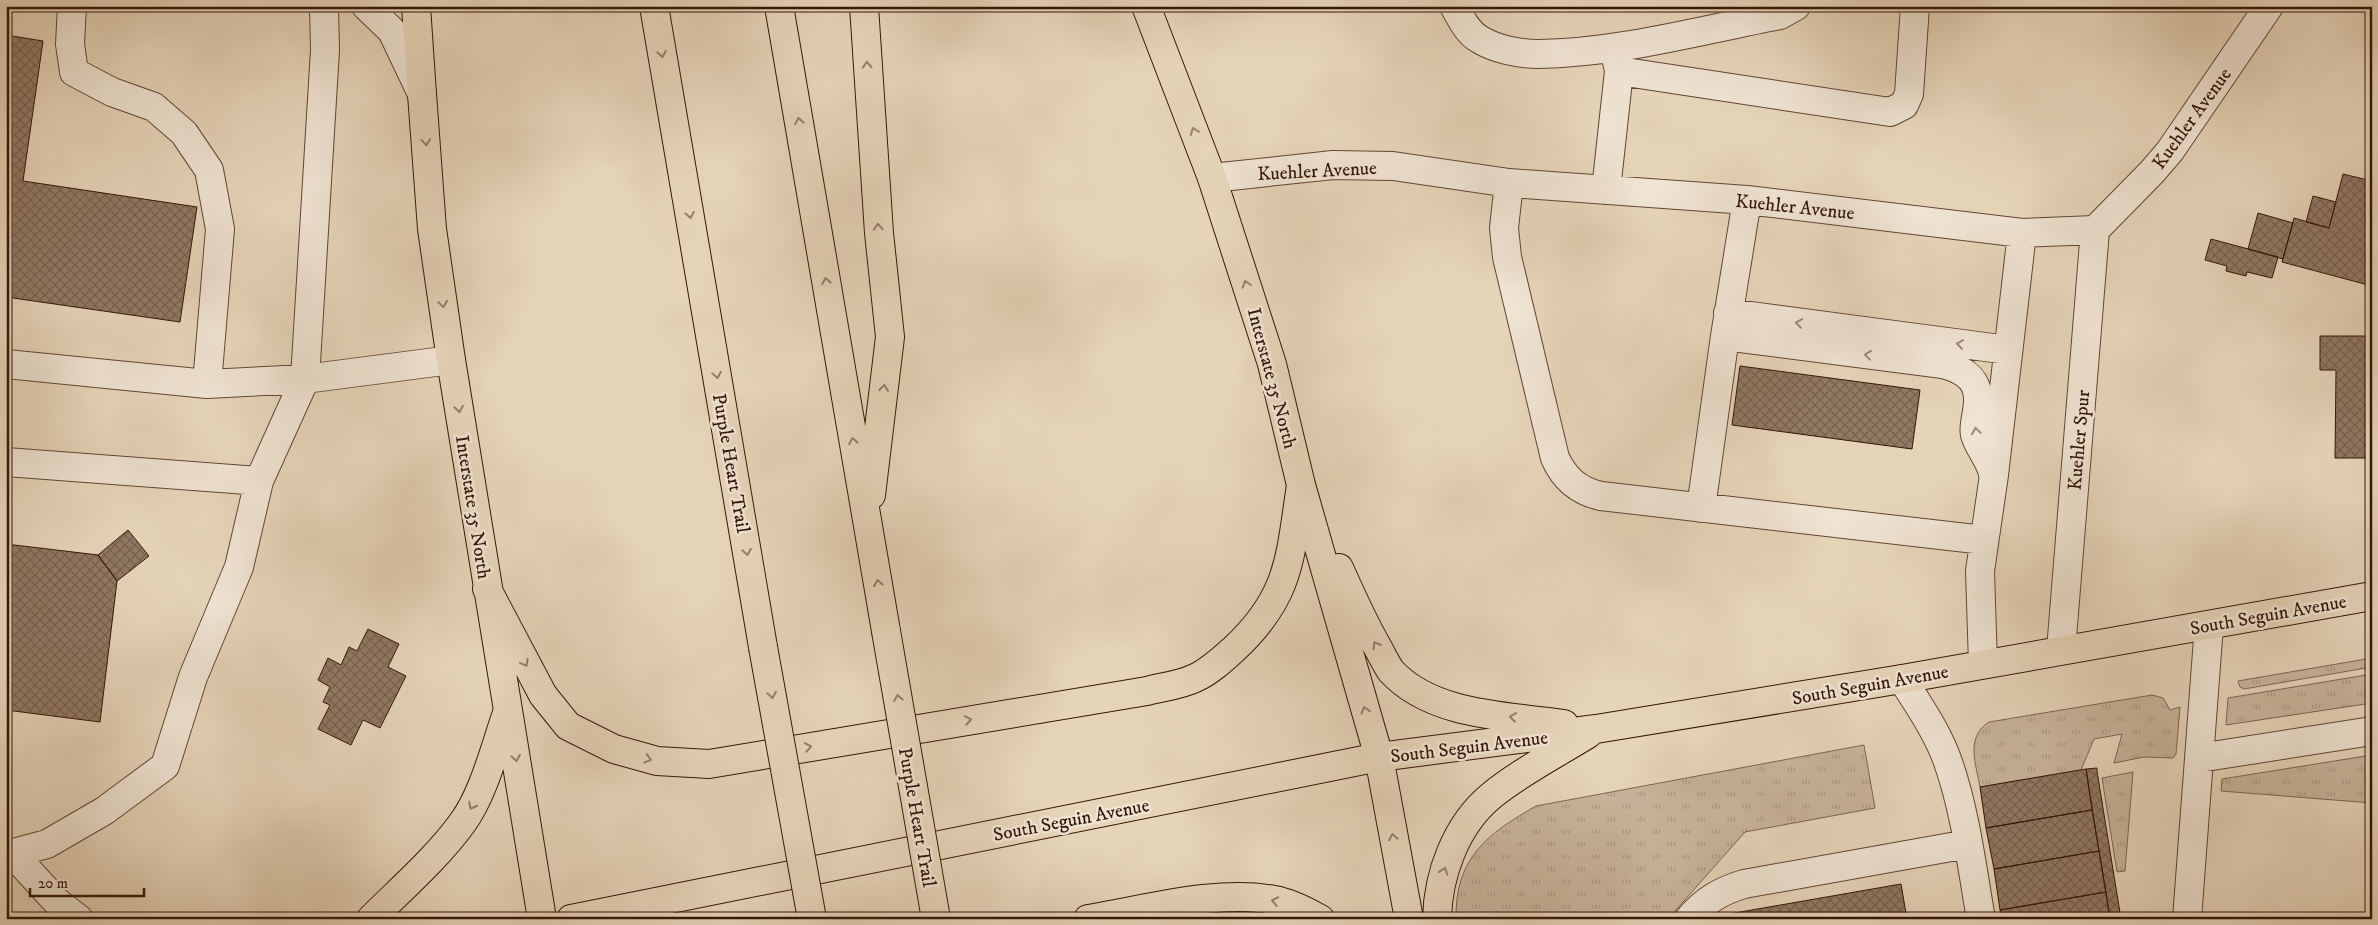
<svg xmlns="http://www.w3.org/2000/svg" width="2378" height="925" viewBox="0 0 2378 925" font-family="'IM FELL DW Pica',serif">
<defs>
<pattern id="grass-tufts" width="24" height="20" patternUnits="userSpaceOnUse" patternTransform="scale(1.25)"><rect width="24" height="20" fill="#c8b49b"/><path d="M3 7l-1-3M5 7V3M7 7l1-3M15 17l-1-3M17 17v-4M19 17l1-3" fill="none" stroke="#ac9a84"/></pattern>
<pattern id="building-cross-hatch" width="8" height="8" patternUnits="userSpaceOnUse" patternTransform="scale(1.25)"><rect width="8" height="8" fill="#917964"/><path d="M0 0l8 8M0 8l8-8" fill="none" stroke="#776250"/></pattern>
</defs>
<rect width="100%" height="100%" fill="#e6d4b9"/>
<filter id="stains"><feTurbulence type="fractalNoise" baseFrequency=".004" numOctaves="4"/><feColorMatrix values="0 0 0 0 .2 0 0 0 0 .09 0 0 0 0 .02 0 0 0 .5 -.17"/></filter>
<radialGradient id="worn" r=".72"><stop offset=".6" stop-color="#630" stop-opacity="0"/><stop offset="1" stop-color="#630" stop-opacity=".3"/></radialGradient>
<path fill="url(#grass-tufts)" stroke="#7e6552" d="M2372,658V667L2244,689L2240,687L2238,681Z
M2372,674V703L2226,725L2228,698Z
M2152,695L2163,698L2170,710L2180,707L2176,754L2173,758L2144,757L2114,763L2122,734L2094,739L2081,770L1980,787C1976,764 1965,737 1989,722Z
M1864,745L1875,808L1745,832L1668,919H1456C1455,858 1487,834 1536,806Z
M2372,755V803L2221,791L2222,779Z
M2133,772L2125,871L2117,872L2102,778Z"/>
<path fill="url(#building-cross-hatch)" stroke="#351608" d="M6,35L43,41L23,181L197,207L180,322L6,297Z
M2343,174L2372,181V286L2282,262L2294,218L2329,228Z
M2313,196L2336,202L2329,228L2306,222Z
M2258,213L2293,223L2283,259L2248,249Z
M2211,239L2278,257L2272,278L2247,272L2246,276L2226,271L2227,266L2205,260Z
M2320,336H2372V458H2335L2336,370H2320Z
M1740,366L1920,390L1912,449L1732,425Z
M128,530L149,556L117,581L98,555Z
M6,544L98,555L117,581L100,722L6,710Z
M368,629L399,644L388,667L406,676L380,728L363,720L351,745L318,729L330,705L323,702L330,687L318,680L328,658L341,665L349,647L357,651Z
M2097,768V771L2121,919H2110L2099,851L2086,769Z
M2086,769L2092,810L1986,828L1980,787Z
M2092,810L2099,851L1994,869L1986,828Z
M2099,851L2106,892L2000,910L1994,869Z
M1901,884L1907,919H1729V914Z
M2106,892L2110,919H2002L2000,910Z"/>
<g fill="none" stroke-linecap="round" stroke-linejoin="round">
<g stroke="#614634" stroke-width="30">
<path id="minor" d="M72,6L70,44L74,72L112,92L154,107L184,133L209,170L220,229L207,384
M366,6L392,31L422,94
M1454,6C1461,18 1467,32 1479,39C1495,49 1519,54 1538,54C1618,53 1702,30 1780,15L1796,6
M1619,71L1890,112L1904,105L1909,94L1915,6
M1212,178L1333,165L1393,166L1509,183L1747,200L2022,233L2095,230L2152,172L2170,151L2269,6
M1509,183L1504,228L1507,257L1555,458C1564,478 1578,491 1601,496L1984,540
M1606,190L1619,71L1615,52
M1728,313L2008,350
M1725,336L1943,364C1969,371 1982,383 1977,411C1976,419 1973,427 1975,435C1979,449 1990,459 1993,474
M6,364L207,384L305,379L451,360
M6,462L259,481
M1701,508L1725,336L1747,200
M2061,650L2095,230
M1983,664L1980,571L1994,475L2022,233
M1902,679C1919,706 1939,734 1949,765C1966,815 1972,868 1981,919
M2199,758L2372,731
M12,853L57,902L79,919
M6,855L47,844L104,811L165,766L193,677L239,567L259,481L305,379L325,50L324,6
M1689,919C1705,900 1721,891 1744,884L1968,844
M2187,919L2209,625"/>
</g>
<g stroke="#351608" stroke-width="30">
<path id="major" d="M1146,6L1212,178L1272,364L1301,485L1379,757L1409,919
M422,94L432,229L451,360L542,919
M1339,568C1351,595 1363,622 1378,648C1382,655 1386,664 1391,671C1432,716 1508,716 1564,724
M487,589L543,695L568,726L614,749L657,761L709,764L1147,691C1162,687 1181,685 1195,678C1209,672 1223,659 1234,649C1291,596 1290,557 1301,485
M371,919C402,888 437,858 463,822C484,793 495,747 507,713
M571,919L1379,757L1596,729L1902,679L2372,596
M1088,919C1144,910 1218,889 1274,900C1291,903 1306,911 1320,919
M1437,919C1438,874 1456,825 1491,796C1520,772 1556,754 1588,734"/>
</g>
<g stroke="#351608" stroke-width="30">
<path id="highway" d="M416,6L422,94
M654,6L763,647
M779,6L886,631
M864,6L879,233L890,337L871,495"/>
</g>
<use href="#minor" stroke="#efe3d2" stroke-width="28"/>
<use href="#major" stroke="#e6d4b9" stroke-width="28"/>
<use href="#highway" stroke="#e6d4b9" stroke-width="28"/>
<g stroke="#351608" stroke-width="30" stroke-linecap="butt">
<path id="highway-bridge" d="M886,631L936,919
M763,647L812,919"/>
</g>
<use href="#highway-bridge" stroke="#e6d4b9" stroke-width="28"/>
</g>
<defs><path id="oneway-chevron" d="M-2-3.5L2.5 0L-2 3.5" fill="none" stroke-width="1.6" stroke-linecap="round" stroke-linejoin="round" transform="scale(1.25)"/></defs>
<g stroke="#967e69">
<use href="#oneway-chevron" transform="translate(662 54) rotate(80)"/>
<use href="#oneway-chevron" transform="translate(867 65) rotate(-93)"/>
<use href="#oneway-chevron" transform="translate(799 121) rotate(-100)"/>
<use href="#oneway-chevron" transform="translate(1194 131) rotate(-111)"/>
<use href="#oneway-chevron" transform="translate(426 142) rotate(85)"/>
<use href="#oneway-chevron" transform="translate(690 215) rotate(80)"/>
<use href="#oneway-chevron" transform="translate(878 227) rotate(-94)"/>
<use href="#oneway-chevron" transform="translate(826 281) rotate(-100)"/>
<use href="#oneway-chevron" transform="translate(1246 284) rotate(-108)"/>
<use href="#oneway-chevron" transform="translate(443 304) rotate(82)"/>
<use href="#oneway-chevron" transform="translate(717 375) rotate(80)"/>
<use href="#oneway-chevron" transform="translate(884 388) rotate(-83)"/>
<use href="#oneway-chevron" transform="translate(459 409) rotate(81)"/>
<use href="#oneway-chevron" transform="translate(853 441) rotate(-100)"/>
<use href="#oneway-chevron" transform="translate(747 552) rotate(80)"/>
<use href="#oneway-chevron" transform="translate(878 583) rotate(-100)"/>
<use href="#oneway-chevron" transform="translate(1376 645) rotate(-120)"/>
<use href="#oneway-chevron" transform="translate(525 663) rotate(61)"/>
<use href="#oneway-chevron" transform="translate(772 695) rotate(80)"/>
<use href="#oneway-chevron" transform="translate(898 698) rotate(-100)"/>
<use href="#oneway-chevron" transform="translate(1365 710) rotate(-106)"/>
<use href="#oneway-chevron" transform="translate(1513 717) rotate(-172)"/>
<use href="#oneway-chevron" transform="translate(968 720) rotate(-10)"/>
<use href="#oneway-chevron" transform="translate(808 747) rotate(-10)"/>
<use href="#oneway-chevron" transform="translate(516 758) rotate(81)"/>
<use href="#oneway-chevron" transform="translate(648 759) rotate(16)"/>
<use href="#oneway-chevron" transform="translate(472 806) rotate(117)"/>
<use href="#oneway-chevron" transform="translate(1393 837) rotate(-100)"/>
<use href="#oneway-chevron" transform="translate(1444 871) rotate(-71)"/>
<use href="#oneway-chevron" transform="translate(1275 901) rotate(-169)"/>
</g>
<g stroke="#9b8777">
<use href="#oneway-chevron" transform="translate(1799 323) rotate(-172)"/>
<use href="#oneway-chevron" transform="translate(1960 344) rotate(-172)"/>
<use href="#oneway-chevron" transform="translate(1868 355) rotate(-173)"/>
<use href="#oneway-chevron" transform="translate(1976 431) rotate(-98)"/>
</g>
<g text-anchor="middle" stroke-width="5" stroke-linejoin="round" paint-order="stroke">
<g font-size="19" fill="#351608" stroke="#efe3d2">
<text transform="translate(2191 118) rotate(-54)" y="7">Kuehler Avenue</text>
<text transform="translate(1317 170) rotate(-3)" y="7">Kuehler Avenue</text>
<text transform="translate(1795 206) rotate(6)" y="7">Kuehler Avenue</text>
<text transform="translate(1273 378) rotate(75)" y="7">Interstate 35 North</text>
<text transform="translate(2078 440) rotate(-85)" y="7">Kuehler Spur</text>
<text transform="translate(732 463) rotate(80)" y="7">Purple Heart Trail</text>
<text transform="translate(474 507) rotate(81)" y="7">Interstate 35 North</text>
<text transform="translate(2268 614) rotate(-10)" y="7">South Seguin Avenue</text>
<text transform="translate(1870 684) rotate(-10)" y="7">South Seguin Avenue</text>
<text transform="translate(1469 746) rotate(-7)" y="7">South Seguin Avenue</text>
<text transform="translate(918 817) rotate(80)" y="7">Purple Heart Trail</text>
<text transform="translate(1071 819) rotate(-11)" y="7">South Seguin Avenue</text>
</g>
</g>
<rect width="2378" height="925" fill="none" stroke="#e6d4b9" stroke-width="25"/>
<rect x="8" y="8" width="2363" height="910" fill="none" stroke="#351608" stroke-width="2.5"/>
<rect x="12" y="12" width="2353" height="900" fill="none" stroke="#351608"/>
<path d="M30 888v8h114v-8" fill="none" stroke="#351608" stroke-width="2.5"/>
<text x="38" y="888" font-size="15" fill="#351608" stroke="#efe3d2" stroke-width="4" paint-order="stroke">20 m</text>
<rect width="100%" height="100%" filter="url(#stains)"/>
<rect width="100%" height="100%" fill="url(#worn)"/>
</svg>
